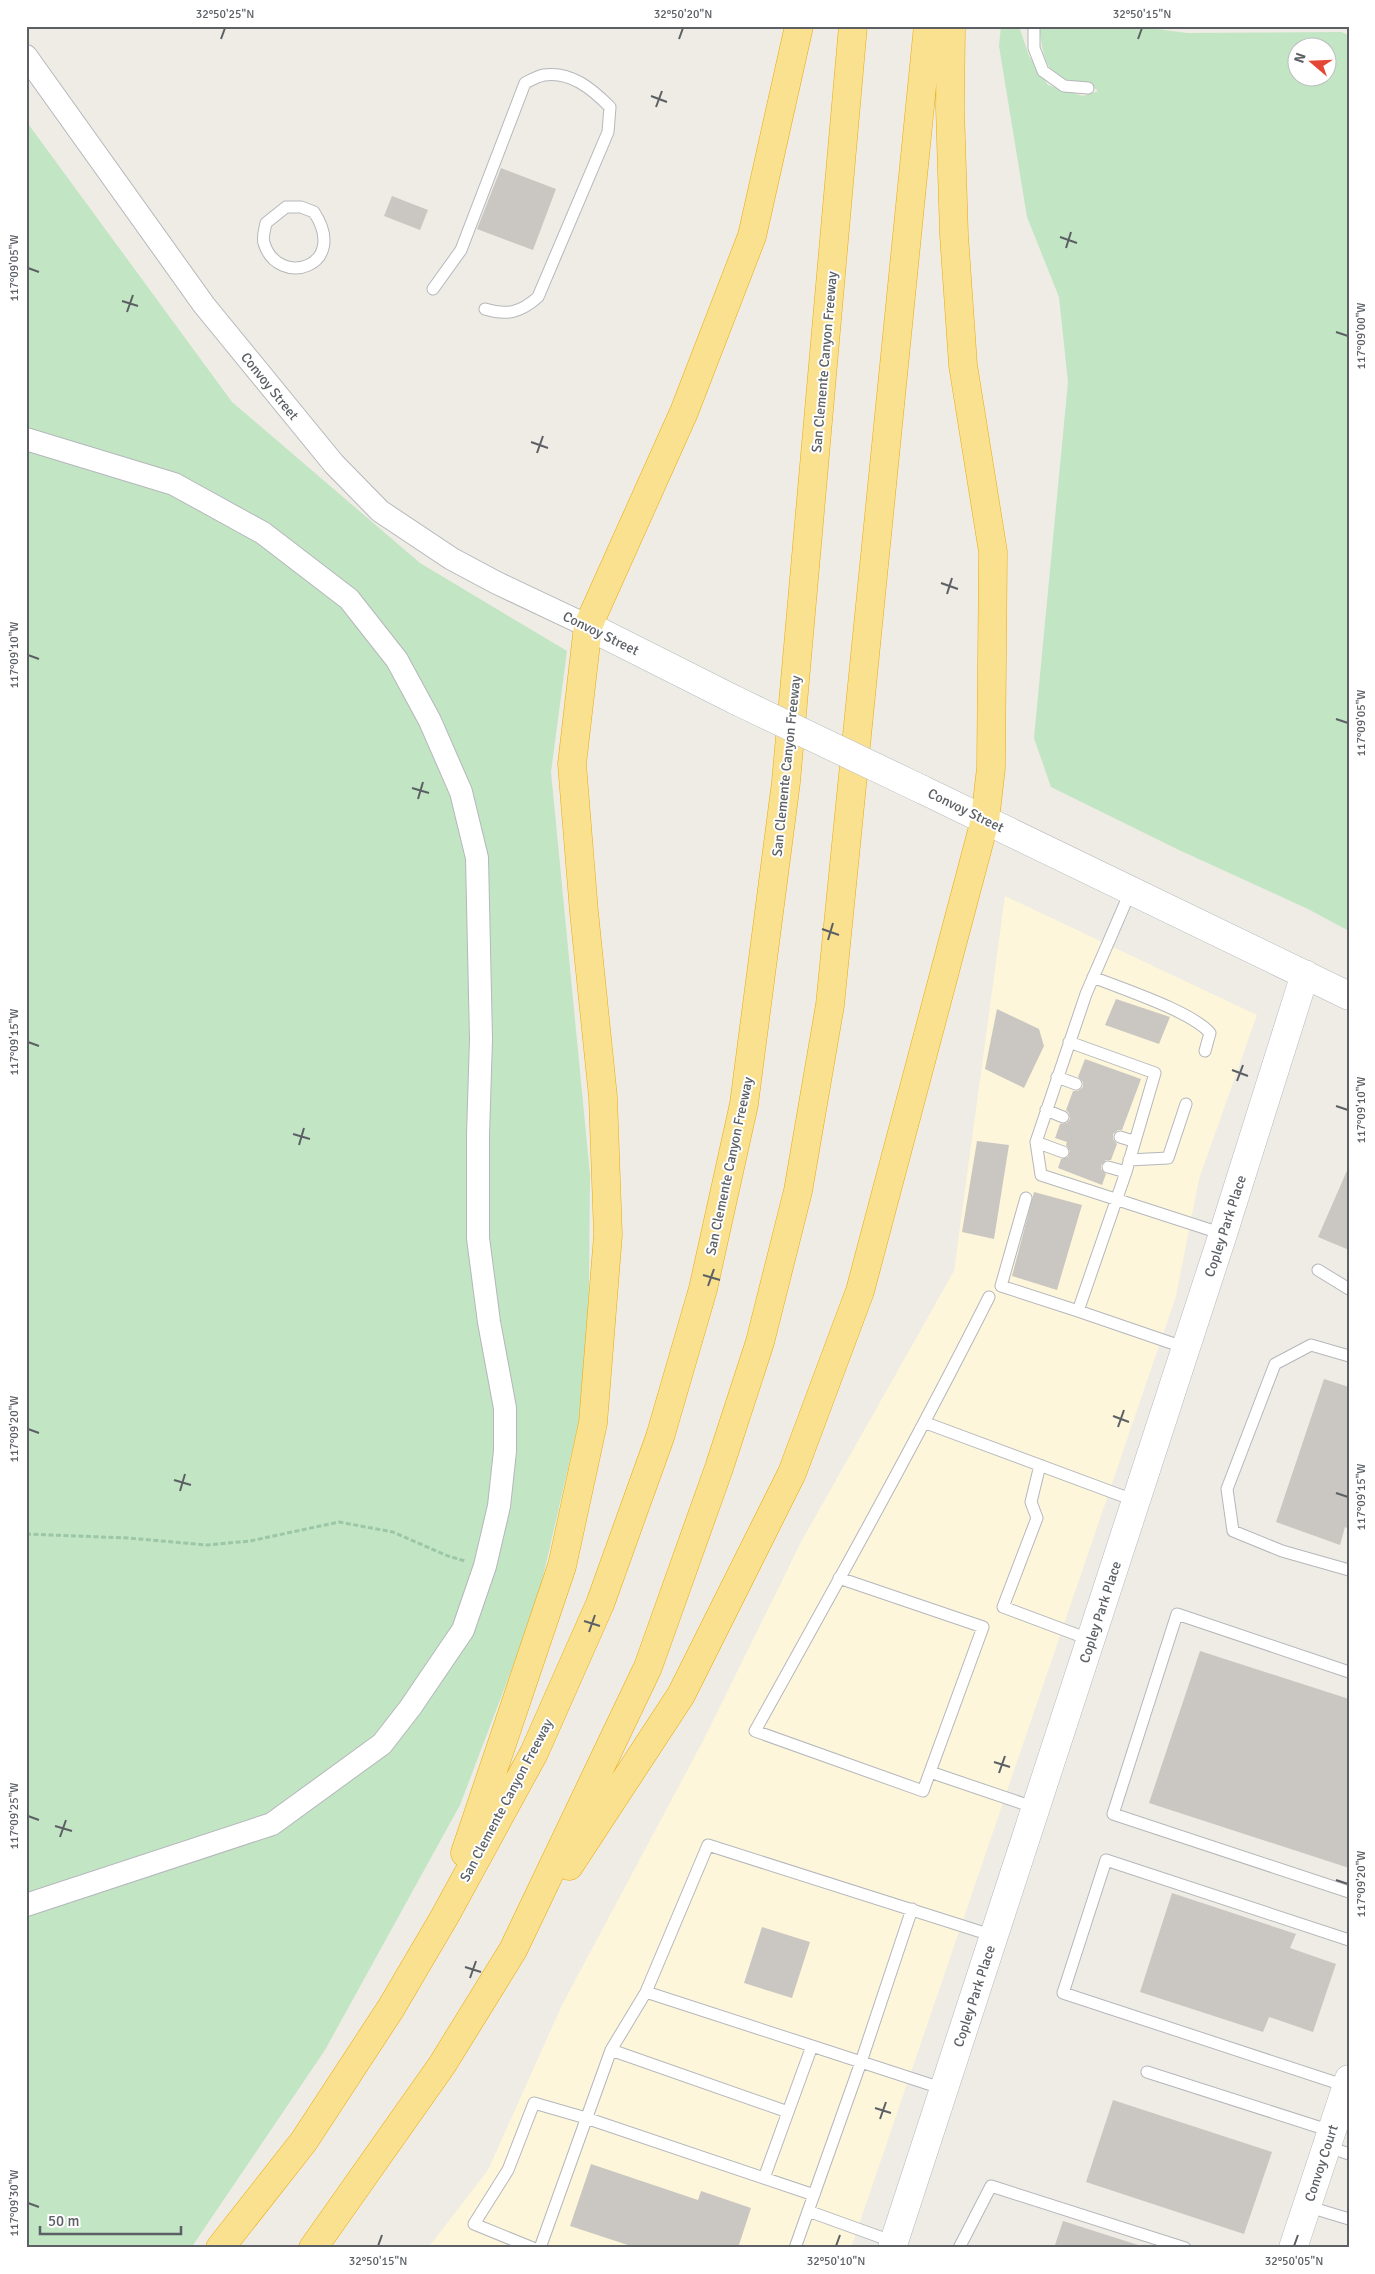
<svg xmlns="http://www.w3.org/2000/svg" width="1375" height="2274" viewBox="0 0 1375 2274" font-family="Signika,sans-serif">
<rect width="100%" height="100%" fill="#eeece4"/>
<path fill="#fdf6db" d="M1005,896L1257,1015L1199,1179L1176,1296L851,2248H428L488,2170L562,2005L705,1737L801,1542L954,1271Z"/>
<path fill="#c2e5c3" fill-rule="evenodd" d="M1001,26H1019L1029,56L1048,85L1083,96L1098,91C1083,77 1070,84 1058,76C1042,65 1042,43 1039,26H1134L1187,33L1341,32L1349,35V931L1308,909L1179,850L1051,787L1034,738L1068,382L1059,297L1027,217L999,46ZM1298,48H1328V78H1298Z
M26,121L232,402L420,563L567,651L551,772L590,1175L588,1381L537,1603L460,1805L325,2050L191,2248H26Z"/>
<path fill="#cac7c2" d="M501,168L556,189L533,250L477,229Z
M392,196L428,210L420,230L384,216Z
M1116,999L1170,1017L1159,1044L1105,1025Z
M997,1009L1039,1029L1044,1046L1024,1088L985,1069Z
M1085,1059L1141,1079L1122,1130H1118L1113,1134V1139L1117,1144L1111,1160H1106L1101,1165V1169L1106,1174L1102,1185L1058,1168L1061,1159L1068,1157L1070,1151L1066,1145L1067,1142L1055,1138L1060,1124L1067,1123L1070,1119L1069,1113L1066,1110L1073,1091H1078L1083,1087V1082L1078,1077Z
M977,1141L1009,1145L994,1239L962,1232Z
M1349,1166V1250L1318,1237Z
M1034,1192L1082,1205L1057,1290L1012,1276Z
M1324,1379L1349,1387V1529L1345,1527L1340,1545L1276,1522Z
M1200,1651L1349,1699V1868L1149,1803Z
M1172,1893L1296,1934L1290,1948L1336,1964L1313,2032L1269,2017L1263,2032L1140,1992Z
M762,1927L810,1942L792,1998L744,1983Z
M1113,2100L1272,2152L1244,2234L1086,2182Z
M591,2164L698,2200L701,2191L751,2208L738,2248H637L570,2226Z
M1063,2221L1138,2245L1137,2248H1054Z"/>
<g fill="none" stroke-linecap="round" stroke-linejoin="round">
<g stroke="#b5b7bb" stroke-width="13">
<path id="service" d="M1034,26V48L1043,71L1064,86L1088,88
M286,207H301L314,212C350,267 278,289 264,243C262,237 265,229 266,223Z
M433,289L461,250L525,83C531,80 538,76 544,75C571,71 592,89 610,107L608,132L538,297C521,312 508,316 485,309
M1131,890L1086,994L1036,1142L1041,1175L1223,1234
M1093,977C1122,989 1191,1011 1210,1033L1205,1051
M1069,1042L1155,1073L1126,1172L1078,1311L1186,1348
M1057,1077L1076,1084
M1046,1110L1063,1117
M1120,1137L1133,1141
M1036,1142L1063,1152
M1129,1160L1168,1158L1186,1104
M1108,1167L1126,1172
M1026,1198L1001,1286L1078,1311
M1318,1270L1349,1289
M1349,1356L1311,1345L1275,1364L1227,1489L1233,1531L1282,1551L1349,1570
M926,1423L1136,1501
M1040,1465L1031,1502L1037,1518L1003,1607L1091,1640
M839,1578L983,1627L923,1791L755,1731C835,1587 915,1444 989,1297
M1349,1672L1177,1614L1113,1814L1349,1892
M930,1772L1036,1808
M646,1992L812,2046
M1147,2072L1331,2131
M1346,2086L1063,1993L1106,1860L1349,1940
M944,2089L812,2046L788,2112L611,2050L646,1992L708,1845L994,1936
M1326,2146L1349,2154
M764,2178L788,2112
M1306,2206L1349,2219
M808,2211L894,2242
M533,2248L474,2224L508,2170L534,2103L586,2118L814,2195
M540,2248L611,2050
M795,2248L861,2062L912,1909
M959,2248L991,2186L1185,2248"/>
</g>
<g stroke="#b5b7bb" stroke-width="24">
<path id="minor" d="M26,56L204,305L334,464L380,511L452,559L497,583L588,626
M26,439L174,484L263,533L349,599L397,660L430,721L461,792L477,858L481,1039L478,1135V1238L489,1322L505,1408V1451L499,1506L485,1566L463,1630L410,1708L382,1744L272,1824L26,1905"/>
</g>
<g stroke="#b5b7bb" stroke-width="29">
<path id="tertiary" d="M1293,2248L1349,2079"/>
</g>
<g stroke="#b6b9be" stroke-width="29">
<path id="secondary" d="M588,626L737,701
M921,789L1349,996
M892,2248L1223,1234L1305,974"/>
</g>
<g stroke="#ecaa07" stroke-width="29">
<path id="motorway" d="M465,1853L562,1566L593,1423L608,1235L603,1097L584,912L572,764L588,626L684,412L752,236L799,26
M569,1866L681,1695L792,1473L860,1291L985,820L991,768L993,552L963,365L954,235L950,108L951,26
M220,2248L304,2141L391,2008L445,1916L534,1753L600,1604L660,1437L703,1289L744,1104L786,782L853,26
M313,2248L442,2065L513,1950L648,1667L719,1468L760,1342L798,1191L830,1005L928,26"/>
</g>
<path stroke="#9bc6a8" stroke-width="3" stroke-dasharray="5 2.5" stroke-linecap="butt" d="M26,1534L128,1538L207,1545L250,1541L339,1522L393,1532L448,1556L465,1561"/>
<use href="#service" stroke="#fff" stroke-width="11"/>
<use href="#minor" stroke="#fff" stroke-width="22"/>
<use href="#tertiary" stroke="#fff" stroke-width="28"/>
<use href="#secondary" stroke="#fff" stroke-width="28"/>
<use href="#motorway" stroke="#fae190" stroke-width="28"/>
<g stroke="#b6b9be" stroke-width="29" stroke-linecap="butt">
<path id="secondary-bridge" d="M737,701L921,789"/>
</g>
<use href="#secondary-bridge" stroke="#fff" stroke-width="28"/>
</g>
<path fill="none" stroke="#5c6065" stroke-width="2" d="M221,39L225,28M679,39L683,28M1138,39L1142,28M651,96L667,102M656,107L662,91M1060,237L1077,243M1066,248L1071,232M28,268L39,272M122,301L138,306M127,312L133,295M1336,332L1348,336M531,442L548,448M537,453L543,436M941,583L958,589M947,594L952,578M28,655L39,659M1336,719L1348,723M412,788L429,793M418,799L423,782M822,929L839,935M828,940L833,923M28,1042L39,1046M1232,1070L1248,1076M1237,1081L1243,1065M1336,1106L1348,1110M293,1134L310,1139M299,1145L304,1128M703,1275L720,1280M708,1286L714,1269M1113,1416L1129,1422M1118,1427L1124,1410M28,1429L39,1433M174,1480L191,1485M180,1491L185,1474M1336,1493L1348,1497M584,1621L600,1626M589,1632L595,1615M994,1762L1010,1767M999,1773L1005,1756M28,1816L39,1820M55,1826L72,1831M60,1837L66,1820M1336,1880L1348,1884M465,1967L481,1972M470,1978L476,1961M875,2108L891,2113M880,2119L886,2102M28,2203L39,2207M378,2246L382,2235M836,2246L840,2235M1294,2246L1298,2235"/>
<g text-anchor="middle" stroke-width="4" stroke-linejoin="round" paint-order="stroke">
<g font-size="14" fill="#5c6065" stroke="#fff">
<text transform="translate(824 362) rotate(-85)" y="5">San Clemente Canyon Freeway</text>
<text transform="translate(270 386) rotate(51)" y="5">Convoy Street</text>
<text transform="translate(601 633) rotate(26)" y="5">Convoy Street</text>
<text transform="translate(786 766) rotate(-84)" y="5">San Clemente Canyon Freeway</text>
<text transform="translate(966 810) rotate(26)" y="5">Convoy Street</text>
<text transform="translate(729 1166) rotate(-78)" y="5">San Clemente Canyon Freeway</text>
<text transform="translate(1225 1226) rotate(-72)" y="5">Copley Park Place</text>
<text transform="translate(1100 1612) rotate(-72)" y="5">Copley Park Place</text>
<text transform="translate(506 1800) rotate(-62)" y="5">San Clemente Canyon Freeway</text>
<text transform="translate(974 1996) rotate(-72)" y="5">Copley Park Place</text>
<text transform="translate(1321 2163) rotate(-72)" y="5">Convoy Court</text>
</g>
</g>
<rect width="1375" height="2274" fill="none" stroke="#ffffff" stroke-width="55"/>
<g transform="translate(1312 62) rotate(289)"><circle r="24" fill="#ffffff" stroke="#bebfc1"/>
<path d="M0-4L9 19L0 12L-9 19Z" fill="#e44735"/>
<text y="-8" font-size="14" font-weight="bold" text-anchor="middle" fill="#5c6065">N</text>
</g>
<path d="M40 2226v8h141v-8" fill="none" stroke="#5c6065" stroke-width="2.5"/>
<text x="48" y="2226" font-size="15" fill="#5c6065" stroke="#ffffff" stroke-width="4" paint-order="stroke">50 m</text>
<rect x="28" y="28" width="1320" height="2218" fill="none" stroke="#5c6065" stroke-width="2"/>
<g font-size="12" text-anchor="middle" fill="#5c6065">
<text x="225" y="18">32°50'25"N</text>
<text x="683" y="18">32°50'20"N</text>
<text x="1142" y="18">32°50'15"N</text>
<text transform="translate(14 268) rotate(-90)" y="4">117°09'05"W</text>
<text transform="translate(1361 336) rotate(-90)" y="4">117°09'00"W</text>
<text transform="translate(14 655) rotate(-90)" y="4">117°09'10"W</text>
<text transform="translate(1361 723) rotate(-90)" y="4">117°09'05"W</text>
<text transform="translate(14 1042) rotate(-90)" y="4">117°09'15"W</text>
<text transform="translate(1361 1110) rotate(-90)" y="4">117°09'10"W</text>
<text transform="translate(14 1429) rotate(-90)" y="4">117°09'20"W</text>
<text transform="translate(1361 1497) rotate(-90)" y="4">117°09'15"W</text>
<text transform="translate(14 1816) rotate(-90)" y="4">117°09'25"W</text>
<text transform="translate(1361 1884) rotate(-90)" y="4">117°09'20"W</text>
<text transform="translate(14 2203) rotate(-90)" y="4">117°09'30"W</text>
<text x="378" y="2265">32°50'15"N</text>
<text x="836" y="2265">32°50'10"N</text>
<text x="1294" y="2265">32°50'05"N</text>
</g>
</svg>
